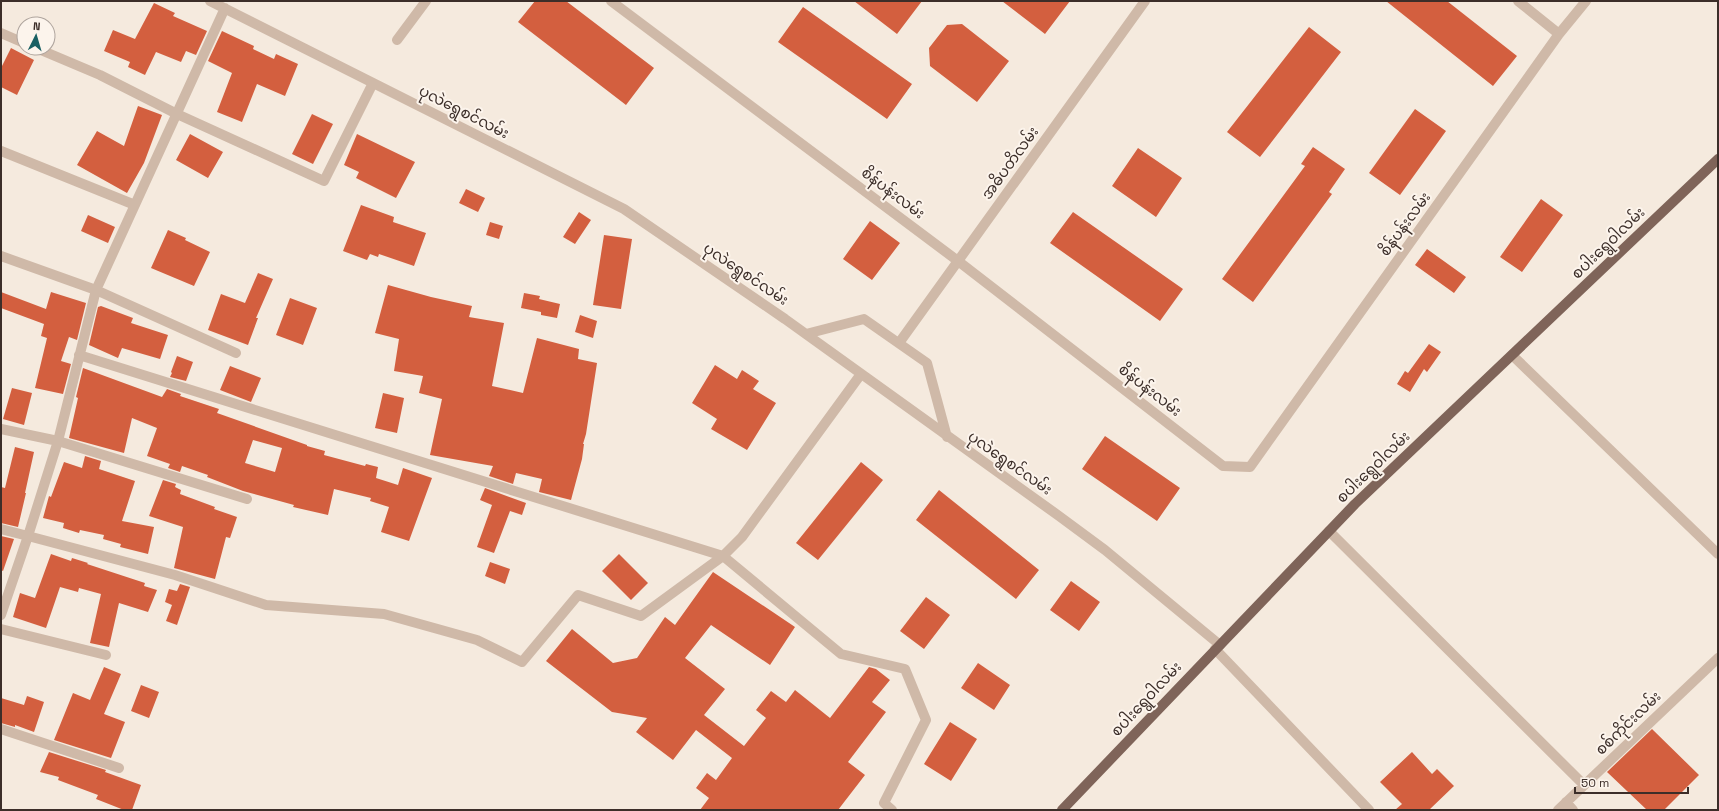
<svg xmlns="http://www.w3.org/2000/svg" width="1719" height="811" viewBox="0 0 1719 811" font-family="'Space Grotesk','Noto Sans Myanmar',sans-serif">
<rect width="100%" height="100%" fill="#f5eade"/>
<path fill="#d35f3f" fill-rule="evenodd" d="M535,1H566L654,68L626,105L518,22Z
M854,1H922L897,34Z
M1002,1H1070L1045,34Z
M1386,1H1447L1517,56L1493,86Z
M154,3L175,13L173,16L207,31L196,55L186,51L181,62L156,52L145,75L128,67L130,62L104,51L113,30L135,39Z
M803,7L912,84L887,119L778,42Z
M962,24L1009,61L977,102L930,66L929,48L947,25Z
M1309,27L1341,52L1260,157L1227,132Z
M222,31L254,46L253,49L274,59L276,54L298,64L285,96L257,84L242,122L217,112L232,73L208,61Z
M11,48L34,60L17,95L1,87V68Z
M138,106L162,115L144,163L127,193L77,165L97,131L124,146Z
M1415,109L1446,131L1400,195L1369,173Z
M312,114L333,124L313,164L292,154Z
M190,134L223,152L208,178L176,160Z
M357,134L415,162L396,198L356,178L359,172L344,165Z
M1313,147L1345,169L1329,192L1332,194L1253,302L1222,279L1305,166L1301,164Z
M1138,148L1182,178L1156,217L1112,186Z
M466,189L485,198L478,212L459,203Z
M1541,199L1563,215L1522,272L1500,257Z
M361,205L394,217L393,222L426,233L414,266L379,254L378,257L370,254L367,260L343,251Z
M579,212L591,220L575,244L563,237Z
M1073,212L1183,289L1160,321L1050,243Z
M88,215L115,227L108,243L81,231Z
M870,221L900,243L872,280L843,259Z
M490,222L503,226L499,239L486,235Z
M168,230L186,238L185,240L210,252L194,286L151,268Z
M604,235L632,239L621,309L593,305Z
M1427,249L1466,277L1454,293L1415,265Z
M258,273L273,279L256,318H258L248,345L208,330L221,294L245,303Z
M388,285L431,297L472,306L469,317L504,323L492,386L523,393L537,338L579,349L578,359L597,363L586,434L583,444H584L582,459L571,500L539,492L542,479L516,473L513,484L489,476L493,466L430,455L442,399L419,393L423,376L394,371L399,339L375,333Z
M1,292L46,309L51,292L86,303L77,340L69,337L61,361L71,364L63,394L35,388L47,338L41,336L44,324L1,308Z
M524,293L540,296L539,299L560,304L557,318L541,315V312L521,308Z
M290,298L317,308L303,345L276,335Z
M101,306L133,318L131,323L168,335L160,359L122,348L118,358L89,345L98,307Z
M580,315L597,321L593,338L575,332Z
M1429,344L1441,352L1427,372L1424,369L1410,392L1397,384L1405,371L1408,373Z
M177,356L193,362L186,381L170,377L172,373L171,372Z
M715,365L737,379L742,370L759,381L753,389L776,403L747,450L711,429L717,419L692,403Z
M230,366L261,378L251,402L220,390Z
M83,368L162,397L167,389L181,394L180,396L219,409L217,413L307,445V446L325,451L324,455L365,466L366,464L378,467L376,478L398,485L403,468L432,478L409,541L381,532L389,507L370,501L371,498L334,489L328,515L293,507L294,505L243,491L207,477L208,475L182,466L180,472L168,468L170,464L147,456L157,428L132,418L124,453L69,438L78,398L76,397ZM253,440L282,448L275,472L245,463Z
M12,388L32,393L24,425L3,419Z
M383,393L404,398L397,433L375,428Z
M1105,436L1180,488L1157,521L1082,469Z
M15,447L34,452L25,493H26L18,527L1,523V487L5,488Z
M85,456L101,461L99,469L135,481L122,521L154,527L148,554L120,547L121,544L103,539L104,535L80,530L79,533L63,528L64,523L43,518L49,496L51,497L64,462L82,468Z
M861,462L883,480L818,560L796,543Z
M163,480L176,484L175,487L181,490L180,494L215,507L214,509L237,517L230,538L226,537L215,579L174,568L183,527L149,516Z
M485,488L526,503L522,515L510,511L494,553L477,547L492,505L480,500Z
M939,490L1039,570L1016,599L916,520Z
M1,536L14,539L3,571L1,570Z
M51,554L71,561L72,558L88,563L87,564L145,583L144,586L157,590L148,612L119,603L109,647L90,643L101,594L79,588L78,592L60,587L46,628L13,617L20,593L35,598Z
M619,554L648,583L631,600L602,571Z
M490,562L510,569L505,584L485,576Z
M713,572L795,627L770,665L711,625L685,658L725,689L704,715L744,746L766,718L756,710L771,691L786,702L795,690L830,718L869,667L876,669L890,680L872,702L886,712L848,762L865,775L838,810H700L709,798L696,788L707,773L716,780L732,758L696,730L673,760L636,732L647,718L612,712L546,661L572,629L613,663L637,658L665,617L675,625Z
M1071,581L1100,602L1079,631L1050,610Z
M180,584L190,587L177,625L166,621L172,605L165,602L169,589L177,591Z
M926,597L950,615L924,649L900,631Z
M978,663L1010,685L994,710L961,688Z
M104,667L121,674L104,714L125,722L111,758L54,740L73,693L90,700Z
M141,685L159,692L149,718L131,711Z
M27,696L44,702L34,732L15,725V727L1,723V698L24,705Z
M950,722L977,739L951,781L924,764Z
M1652,729L1699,775L1664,810H1647L1607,772Z
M49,752L106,770L105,772L141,785L132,810H124L96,799L98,795L58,780L59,777L40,772Z
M1412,752L1432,774L1437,769L1454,786L1429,810H1395L1402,804L1380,782Z"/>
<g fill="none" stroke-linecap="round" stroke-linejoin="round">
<path stroke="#cfb9a8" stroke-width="10" d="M210,1L624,209L785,319L1059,516L1105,550L1220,645
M611,1L958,261L1223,466L1250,467L1559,34L1586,1
M1518,1L1559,34
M225,8L96,290L58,441L28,536L175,575L266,605L384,614L477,640L522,662L578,595L641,616L723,556L841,654L905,669L926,720L884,803L892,810
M1,33L24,43
M397,40L426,1
M36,48L100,75L177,114L324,181L373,83
M1,151L135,205
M1,256L96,290L236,353
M806,334L864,319L927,363L947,437
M899,343L1145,1
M79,355L723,556L742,537L861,374
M1512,355L1718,554
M1,429L58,441L247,499
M1,529L28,536L1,615
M1329,531L1584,785
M1,629L106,655
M1215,649L1369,810
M1,729L119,768
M1566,802L1573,810
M1558,810L1718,658"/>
<path stroke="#7f6459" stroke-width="10" d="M1062,810L1355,504L1718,159"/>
</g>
<g text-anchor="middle" stroke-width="4" stroke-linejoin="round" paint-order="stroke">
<g font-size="15" fill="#3c2e29" stroke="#fcf4ec">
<text transform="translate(464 112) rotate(27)" y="5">ပုလဲရွေစင်လမ်း</text>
<text transform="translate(1010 163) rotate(-54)" y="5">အဓိပတိလမ်း</text>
<text transform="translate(893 193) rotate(37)" y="5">စိန်ပန်းလမ်း</text>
<text transform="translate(1405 224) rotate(-54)" y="5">စိန်ပန်းလမ်း</text>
<text transform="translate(1608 243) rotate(-44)" y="5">စပါးရွေဝါလမ်း</text>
<text transform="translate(746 274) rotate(34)" y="5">ပုလဲရွေစင်လမ်း</text>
<text transform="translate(1150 390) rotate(38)" y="5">စိန်ပန်းလမ်း</text>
<text transform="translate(1010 463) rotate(35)" y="5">ပုလဲရွေစင်လမ်း</text>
<text transform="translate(1373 467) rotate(-44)" y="5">စပါးရွေဝါလမ်း</text>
<text transform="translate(1146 699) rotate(-47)" y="5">စပါးရွေဝါလမ်း</text>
<text transform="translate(1628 723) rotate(-44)" y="5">စစ်ကိုင်းလမ်း</text>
</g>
</g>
<rect width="1719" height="811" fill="none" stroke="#3c2e29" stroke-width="4"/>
<g transform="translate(36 36) rotate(5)"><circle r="19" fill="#fcf4ec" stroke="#afa59e"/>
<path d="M0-3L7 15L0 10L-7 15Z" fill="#196063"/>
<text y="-6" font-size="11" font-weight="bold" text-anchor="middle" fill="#3c2e29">N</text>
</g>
<path d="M1575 787v6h113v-6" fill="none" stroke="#3c2e29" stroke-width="2"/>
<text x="1581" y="787" font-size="12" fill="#3c2e29" stroke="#fcf4ec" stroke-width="3" paint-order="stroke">50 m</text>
</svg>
